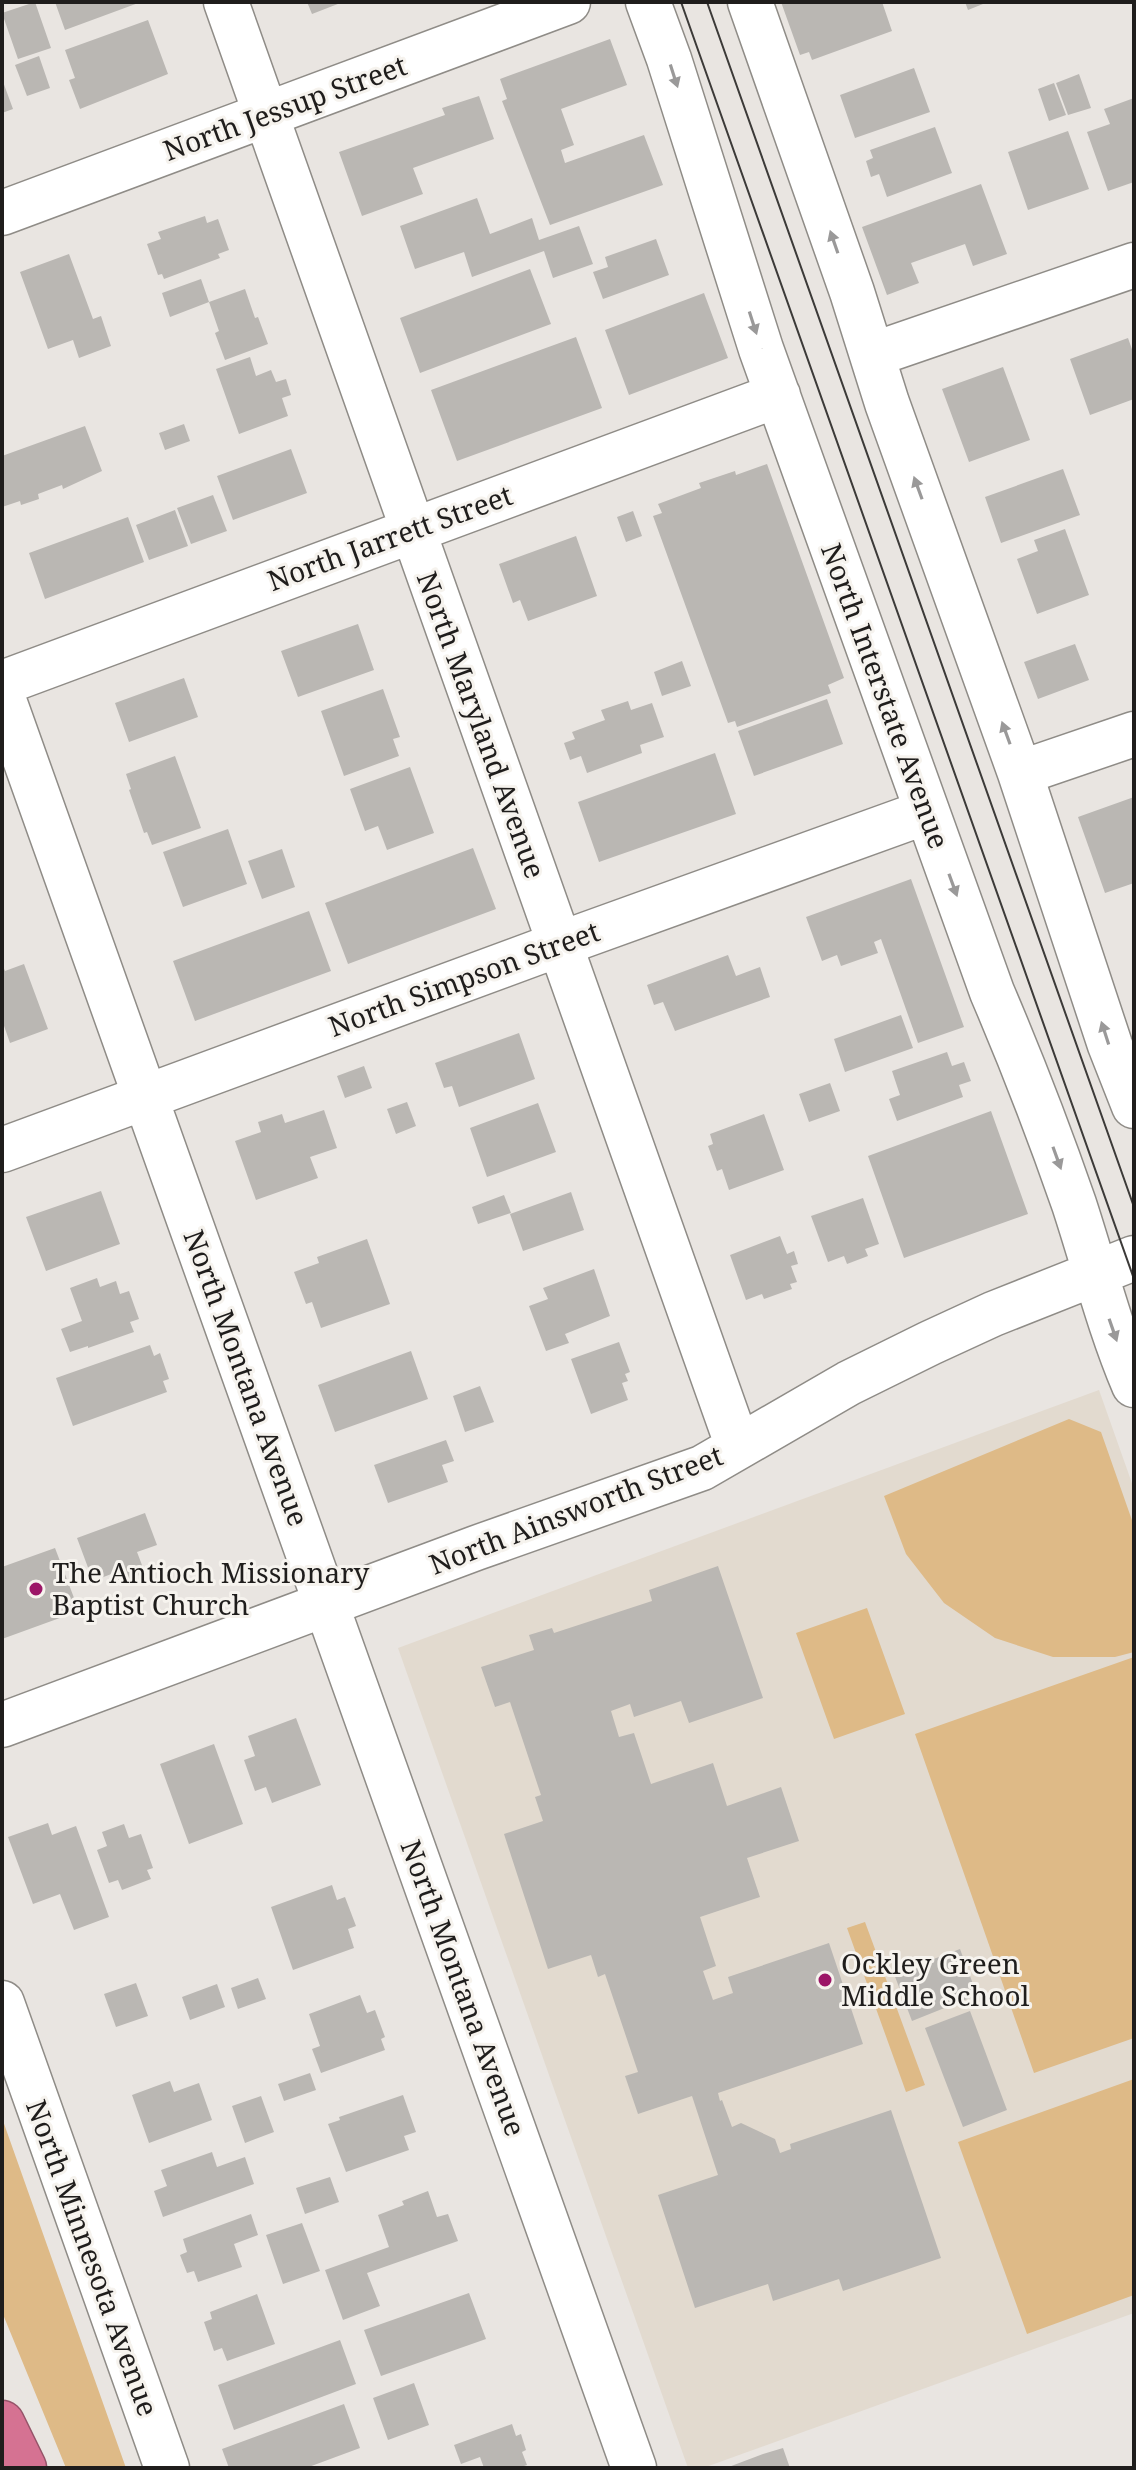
<svg xmlns="http://www.w3.org/2000/svg" width="1136" height="2470" viewBox="0 0 1136 2470" font-family="'Noto Serif',serif">
<rect width="100%" height="100%" fill="#e9e5e1"/>
<path fill="#e2dacf" d="M1099,1390L1134,1489V2313L703,2468H688L398,1648Z"/>
<path fill="#deba87" d="M1069,1419L1101,1432L1134,1526V1652L1115,1657H1053L995,1638L944,1603L906,1554L884,1496Z
M867,1608L905,1714L834,1739L796,1633Z
M1134,1657V2038L1034,2073L915,1734Z
M865,1922L925,2085L906,2092L847,1928Z
M1134,2079V2295L1027,2334L958,2142Z
M2,2118L126,2468H66L2,2312Z"/>
<path fill="#bab7b3" d="M35,2L51,48L18,59L2,13Z
M55,2H141L65,30Z
M307,2H343L312,14Z
M781,2H882L892,31L812,60L809,52L800,55Z
M965,2H988L968,10Z
M148,20L168,74L80,109L69,80L75,78L65,50Z
M610,39L627,85L561,109L574,145L561,150L565,163L644,135L663,185L550,225L502,101L507,99L500,79Z
M39,56L50,88L27,96L15,65Z
M914,68L930,112L855,138L840,95Z
M1079,74L1091,108L1068,115L1056,83Z
M2,79L13,109L2,113Z
M1054,83L1066,115L1049,121L1038,89Z
M479,96L494,139L413,168L423,194L362,216L339,152L445,115L442,108Z
M1134,98V182L1108,191L1087,132L1110,124L1104,109Z
M935,127L952,173L887,197L879,174L871,177L866,161L873,158L870,150Z
M1068,131L1089,189L1028,210L1008,152Z
M981,184L1007,254L973,266L965,244L911,263L919,283L887,295L862,227Z
M477,198L490,234L532,218L539,240L579,226L593,264L553,278L544,251L472,277L464,252L415,269L400,226Z
M205,216L207,223L218,219L229,250L218,254L220,258L164,279L162,274L158,275L147,244L161,239L158,232Z
M656,239L669,275L603,299L593,272L608,267L605,257Z
M69,254L93,319L101,316L111,346L79,358L73,340L48,349L20,272Z
M530,269L551,324L420,373L400,318Z
M201,279L209,302L170,317L162,293Z
M245,289L255,318L258,317L268,344L225,360L215,333L219,331L209,302Z
M704,293L728,358L629,395L605,330Z
M576,337L602,408L457,461L431,390Z
M1128,338L1134,355V399L1090,415L1070,359Z
M250,357L256,376L271,370L276,382L286,379L291,395L282,398L288,416L239,434L216,369Z
M1003,367L1030,440L969,462L942,389Z
M184,424L190,441L165,450L159,433Z
M85,426L102,471L63,489L62,485L38,494L39,499L21,505L20,501L2,507V456Z
M291,449L307,493L233,520L217,476Z
M767,464L844,678L828,685L831,693L737,727L735,721L728,723L653,516L662,513L658,504L701,488L699,483L735,471L736,475Z
M1063,469L1080,515L1001,543L985,497Z
M213,495L227,531L191,544L177,508Z
M175,510L188,546L149,560L136,525Z
M633,511L642,536L626,542L617,517Z
M128,517L144,562L45,599L29,553Z
M1065,529L1089,595L1037,614L1017,559L1038,551L1034,540Z
M576,536L597,596L528,621L520,600L513,603L499,564Z
M358,624L374,670L298,697L281,651Z
M1075,644L1089,680L1038,699L1024,662Z
M682,661L691,686L662,696L654,672Z
M184,678L198,717L129,742L115,703Z
M383,689L400,737L393,739L399,756L344,776L321,711Z
M827,699L843,744L754,776L738,731Z
M628,701L631,710L652,703L664,737L640,745L642,753L587,773L581,756L570,760L564,743L575,739L572,732L605,720L601,710Z
M715,753L736,814L599,862L578,802Z
M175,756L201,828L152,845L147,832L144,833L129,790L131,789L126,774Z
M410,767L434,833L387,850L378,826L365,831L350,789Z
M1134,797V883L1105,893L1078,817Z
M228,829L247,884L183,907L163,852Z
M473,848L496,909L348,964L325,903Z
M282,849L295,887L262,899L248,861Z
M911,879L964,1027L918,1043L881,939L874,942L878,953L841,966L837,955L822,961L806,917Z
M309,911L331,971L195,1021L173,961Z
M728,955L736,976L760,967L770,997L675,1031L663,1002L654,1005L647,985Z
M2,964L5,971L24,964L48,1029L10,1043L2,1020Z
M901,1015L913,1048L845,1072L834,1039Z
M519,1033L535,1079L459,1107L452,1086L444,1088L435,1063Z
M947,1052L952,1066L964,1062L971,1081L959,1085L963,1097L897,1121L889,1099L900,1095L892,1071Z
M364,1066L372,1088L345,1098L337,1076Z
M830,1083L840,1111L809,1122L799,1094Z
M407,1102L416,1126L396,1134L387,1109Z
M538,1103L556,1152L487,1177L470,1128Z
M324,1110L337,1148L310,1157L318,1178L256,1200L235,1141L261,1132L258,1122L282,1114L285,1123Z
M991,1111L1028,1214L904,1258L868,1156Z
M764,1114L784,1170L729,1190L722,1169L717,1171L708,1146L713,1144L710,1134Z
M101,1191L120,1244L46,1271L26,1217Z
M571,1192L584,1230L523,1251L510,1214Z
M504,1195L511,1213L478,1224L472,1207Z
M863,1198L879,1244L865,1249L868,1256L847,1264L844,1256L828,1262L811,1216Z
M780,1236L787,1254L794,1251L798,1264L791,1266L797,1282L790,1284L792,1289L764,1299L762,1294L746,1300L730,1255Z
M367,1239L390,1304L321,1328L312,1302L306,1304L294,1272L319,1263L317,1257Z
M594,1269L610,1316L565,1334L569,1343L546,1351L529,1306L548,1299L543,1288Z
M97,1278L100,1287L116,1281L120,1294L129,1291L139,1319L130,1322L134,1332L88,1348V1346L70,1352L61,1329L82,1321L70,1288Z
M619,1342L630,1372L625,1374L628,1381L622,1383L628,1400L591,1414L571,1359Z
M150,1345L154,1356L160,1353L169,1379L163,1381L167,1392L73,1426L56,1378Z
M411,1351L428,1399L335,1432L318,1385Z
M480,1386L494,1422L465,1432L453,1396Z
M446,1440L454,1461L442,1465L448,1482L388,1503L374,1465Z
M145,1513L157,1545L137,1552L145,1573L117,1583L114,1573L93,1581L77,1538Z
M55,1548L79,1611L2,1639V1567Z
M718,1566L763,1698L689,1723L681,1701L634,1717L630,1704L611,1711L619,1737L634,1733L651,1784L713,1763L727,1806L781,1787L799,1841L747,1858L760,1897L700,1917L716,1966L703,1971L713,2000L733,1993L728,1977L829,1943L863,2044L718,2093L720,2101L722,2100L732,2127L741,2123L775,2139L780,2153L791,2149L790,2144L891,2110L941,2258L843,2291L839,2279L773,2301L768,2284L695,2308L658,2195L718,2175L692,2096L638,2114L625,2076L638,2072L605,1974L598,1977L591,1955L548,1969L504,1834L543,1821L535,1797L541,1795L510,1702L495,1707L481,1667L534,1650L529,1635L552,1628L554,1633L652,1601L649,1590Z
M296,1718L321,1785L272,1803L266,1787L255,1791L244,1760L255,1756L248,1736Z
M214,1744L243,1824L189,1844L160,1764Z
M48,1823L52,1835L76,1826L109,1917L74,1930L60,1894L33,1904L8,1837Z
M124,1824L129,1838L141,1834L153,1868L147,1870L151,1879L122,1890L118,1880L109,1883L97,1850L107,1846L102,1832Z
M332,1885L337,1900L345,1897L356,1926L348,1929L354,1948L293,1970L271,1907Z
M960,1949L977,1995L912,2021L894,1974Z
M258,1978L266,1999L238,2009L231,1988Z
M136,1983L148,2016L116,2027L104,1994Z
M217,1984L225,2007L190,2020L182,1997Z
M360,1995L367,2013L375,2010L385,2037L381,2039L385,2050L321,2073L312,2049L320,2046L309,2014Z
M970,2011L1007,2110L963,2127L925,2028Z
M310,2073L316,2090L284,2101L278,2084Z
M170,2081L174,2092L199,2083L212,2120L149,2143L132,2095Z
M403,2095L416,2132L404,2136L409,2150L346,2172L328,2124L340,2120L339,2117Z
M261,2096L274,2132L245,2143L232,2106Z
M212,2152L217,2167L245,2157L254,2184L163,2217L154,2191L167,2186L161,2170Z
M330,2177L339,2202L305,2214L296,2188Z
M428,2191L437,2217L448,2214L458,2241L367,2273L380,2306L343,2320L325,2270L389,2247L378,2215L404,2205L402,2201Z
M251,2214L258,2235L234,2244L242,2267L198,2282L194,2271L187,2273L180,2255L187,2252L183,2239Z
M302,2223L320,2271L283,2284L266,2235Z
M469,2293L486,2339L381,2376L364,2330Z
M257,2294L275,2344L227,2361L222,2348L214,2351L204,2322L212,2319L210,2312Z
M340,2340L356,2384L234,2430L218,2385Z
M414,2383L429,2425L388,2440L373,2398Z
M344,2404L360,2448L306,2468H229L222,2449Z
M512,2424L516,2436L521,2434L526,2450L522,2452L527,2465L518,2468H484L480,2457L461,2464L454,2445Z
M783,2448L790,2468H726L763,2454Z"/>
<g fill="none" stroke-linecap="round" stroke-linejoin="round">
<g stroke="#8f8c87" stroke-width="47">
<path id="minor" d="M226,2L738,1447
M648,2L669,59L761,349L992,992C1022,1062 1049,1132 1074,1204C1094,1265 1109,1326 1134,1385
M750,2L852,292L887,403L1020,773L1110,1045L1134,1106
M2,213L568,2
M872,355L1134,265
M2,683L778,395
M2,695L634,2468
M1020,773L1134,734
M2,1150L560,944L926,812
M2,1725L476,1548L702,1468L849,1383L930,1343L993,1314L1134,1258
M2,2003L167,2468"/>
</g>
<g stroke="#955469" stroke-width="47">
<path id="highway" d="M2,2423L24,2468"/>
</g>
<use href="#minor" stroke="#fff" stroke-width="44"/>
<use href="#highway" stroke="#d57292" stroke-width="44"/>
<path stroke="#3c3a38" stroke-width="2" d="M681,2L1134,1279
M707,2L1134,1207"/>
</g>
<defs><path id="oneway-solid" d="M-6-.8H1V-3.2L6.5 0L1 3.2V.8H-6Z" transform="scale(2)"/></defs>
<g fill="#9a9999">
<use href="#oneway-solid" transform="translate(674 76) rotate(72)"/>
<use href="#oneway-solid" transform="translate(834 242) rotate(-109)"/>
<use href="#oneway-solid" transform="translate(753 323) rotate(72)"/>
<use href="#oneway-solid" transform="translate(918 488) rotate(-110)"/>
<use href="#oneway-solid" transform="translate(1006 733) rotate(-110)"/>
<use href="#oneway-solid" transform="translate(953 885) rotate(70)"/>
<use href="#oneway-solid" transform="translate(1105 1033) rotate(-108)"/>
<use href="#oneway-solid" transform="translate(1057 1158) rotate(70)"/>
<use href="#oneway-solid" transform="translate(1113 1330) rotate(71)"/>
</g>
<g fill="#9c1667" stroke="#f6f3ee" stroke-width="3">
<circle cx="36" cy="1589" r="8"/>
<circle cx="825" cy="1980" r="8"/>
</g>
<g text-anchor="middle" stroke-width="6" stroke-linejoin="round" paint-order="stroke">
<g font-size="28" fill="#1f1d1c" stroke="#f6f3ee">
<text transform="translate(285 108) rotate(-20)" y="10">North Jessup Street</text>
<text transform="translate(390 538) rotate(-20)" y="10">North Jarrett Street</text>
<text transform="translate(885 696) rotate(70)" y="10">North Interstate Avenue</text>
<text transform="translate(481 725) rotate(70)" y="10">North Maryland Avenue</text>
<text transform="translate(464 979) rotate(-20)" y="10">North Simpson Street</text>
<text transform="translate(246 1378) rotate(70)" y="10">North Montana Avenue</text>
<text transform="translate(576 1510) rotate(-21)" y="10">North Ainsworth Street</text>
<text transform="translate(463 1988) rotate(70)" y="10">North Montana Avenue</text>
<text transform="translate(92 2258) rotate(70)" y="10">North Minnesota Avenue</text>
</g>
<g font-size="28" fill="#1f1d1c" stroke="#f6f3ee" text-anchor="start">
<text x="52" y="1583">The Antioch Missionary<tspan x="52" dy="32">Baptist Church</tspan></text>
<text x="841" y="1974">Ockley Green<tspan x="841" dy="32">Middle School</tspan></text>
</g>
</g>
<rect width="1136" height="2470" fill="none" stroke="#1f1d1c" stroke-width="8"/>
</svg>
